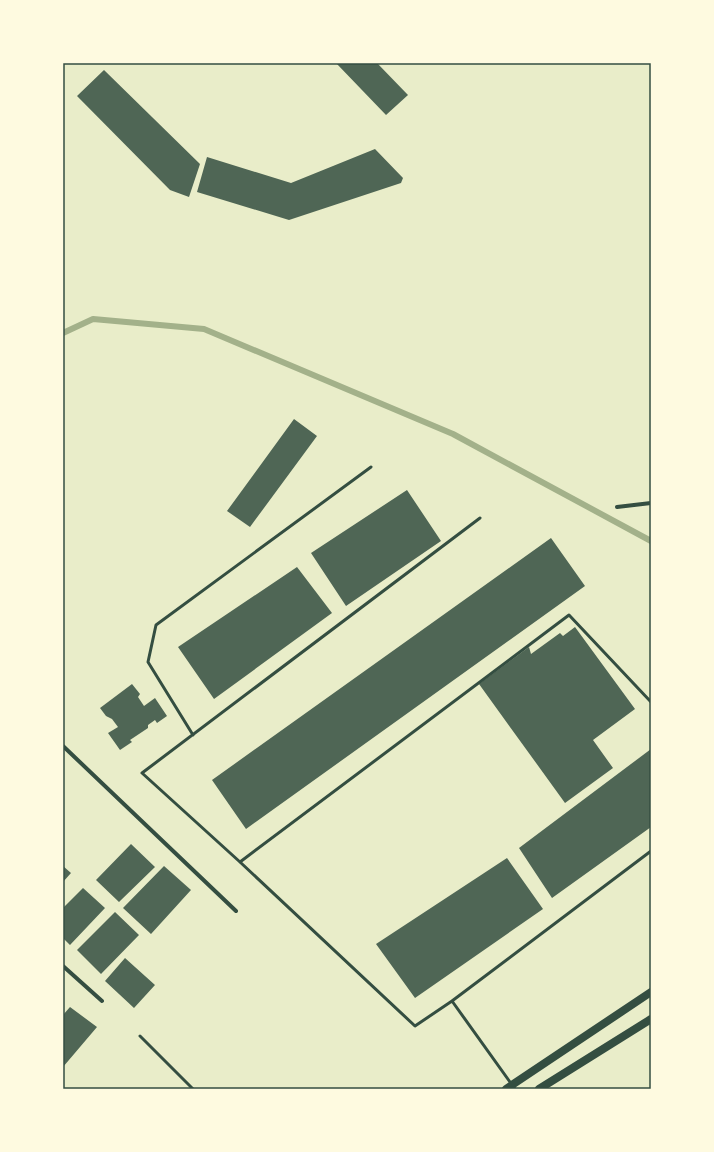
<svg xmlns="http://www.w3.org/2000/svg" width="714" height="1152" viewBox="0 0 714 1152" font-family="'Public Sans',sans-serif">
<rect width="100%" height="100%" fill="#e9edc9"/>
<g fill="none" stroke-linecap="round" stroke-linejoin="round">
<path stroke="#a3b18a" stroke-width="6" d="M63,333L93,319L204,329L453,434L651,541"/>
</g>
<path fill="#4f6655" d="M336,63H377L408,95L386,115Z
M104,70L200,164L189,197L170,190L77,96Z
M375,149L403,178L401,183L289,220L197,192L207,157L291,183Z
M294,419L317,436L250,527L227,511Z
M407,490L441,541L346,606L311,553Z
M551,538L585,586L246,829L212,780Z
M297,567L332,613L214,699L178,647Z
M575,627L635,709L593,740L613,768L565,803L479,684L529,647L531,654L560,633L563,636Z
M132,684L140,694L138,697L144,706L155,698L167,716L157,723L155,720L148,725V728L130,740L132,742L120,750L108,733L118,727L112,719L106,716L100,708Z
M651,749V827L552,898L519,848Z
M131,844L155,867L119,902L96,880Z
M507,858L543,909L415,998L376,944Z
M63,866L71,873L63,882Z
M164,866L191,890L151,934L123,908Z
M83,888L105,908L70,945L63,938V908Z
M115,912L139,935L101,974L77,950Z
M125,958L155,985L134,1008L105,981Z
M70,1007L97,1027L63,1067V1015Z"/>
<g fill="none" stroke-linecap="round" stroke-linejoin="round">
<path stroke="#344e41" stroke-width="3" d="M480,518L142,773L240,862L415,1026L452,1001L515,1089
M193,735L148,662L156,625L371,467
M240,862L569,615L651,702
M452,1001L651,851
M140,1036L193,1089"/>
<path stroke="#344e41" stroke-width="4" d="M617,507L651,503
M63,746L236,911
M63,966L102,1001"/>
<path stroke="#344e41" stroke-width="8" d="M506,1089L651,992
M539,1089L651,1019"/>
</g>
<rect width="714" height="1152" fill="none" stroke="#fefae0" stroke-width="128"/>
<rect x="64" y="64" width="586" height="1024" fill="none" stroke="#344e41" stroke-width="1.5"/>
</svg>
